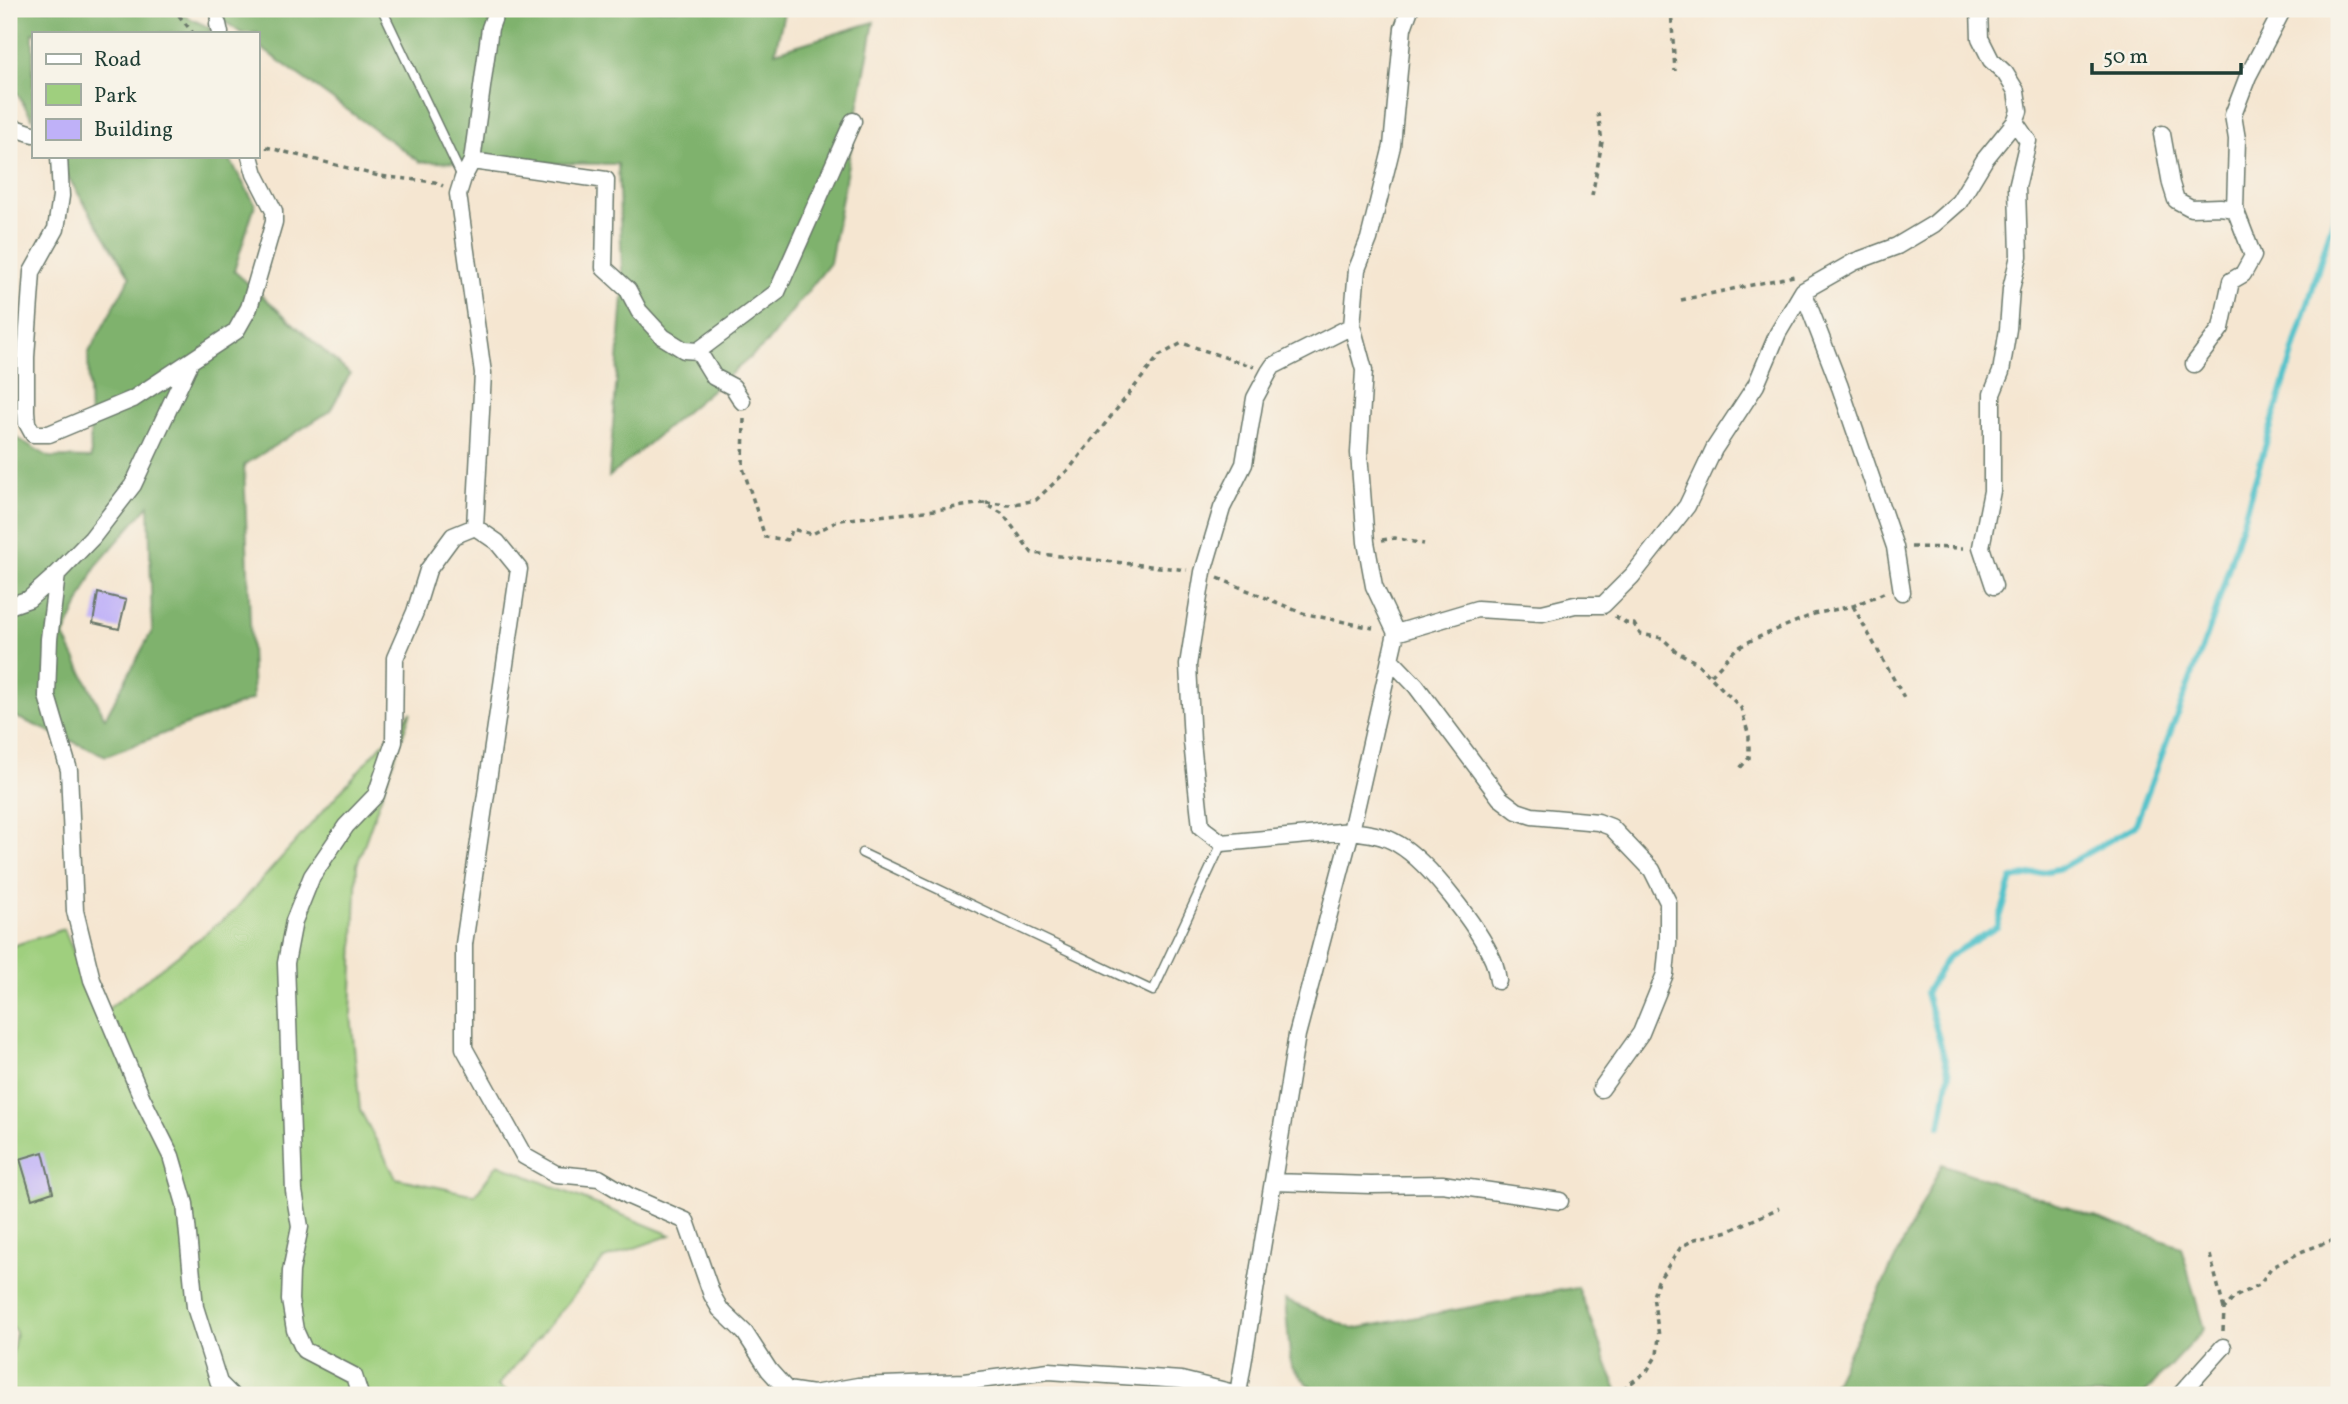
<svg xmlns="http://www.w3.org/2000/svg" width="2348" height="1404" viewBox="0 0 2348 1404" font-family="Vollkorn,serif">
<rect width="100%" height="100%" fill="#f7f3e8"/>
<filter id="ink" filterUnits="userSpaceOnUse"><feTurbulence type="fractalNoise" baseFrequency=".0143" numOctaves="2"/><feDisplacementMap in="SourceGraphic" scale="14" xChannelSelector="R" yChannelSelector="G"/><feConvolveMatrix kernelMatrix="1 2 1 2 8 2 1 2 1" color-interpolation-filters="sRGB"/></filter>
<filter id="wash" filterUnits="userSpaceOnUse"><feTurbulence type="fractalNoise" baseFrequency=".00686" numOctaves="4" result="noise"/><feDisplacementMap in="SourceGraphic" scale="28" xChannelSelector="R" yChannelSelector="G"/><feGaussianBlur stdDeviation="1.57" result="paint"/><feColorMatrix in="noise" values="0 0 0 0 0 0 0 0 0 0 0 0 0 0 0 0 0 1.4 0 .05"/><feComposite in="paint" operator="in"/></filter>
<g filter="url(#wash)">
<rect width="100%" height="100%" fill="#f5e6d1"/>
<path fill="#9fcf7e" stroke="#5f8659" stroke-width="2" d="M411,712L357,865L351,1014L360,1110L396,1178L475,1195L498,1164L671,1235L604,1259L498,1386L512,1395H9V1371L16,1332L9,1323V947L64,929L100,1015L232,913Z"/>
<path fill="#7fb26d" stroke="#4f7850" stroke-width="2" fill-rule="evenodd" d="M9,9H171L210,28V33H33V120L9,80Z
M207,9H785L775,52L874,22L830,263L766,344L609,477L623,297L618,164L420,162L257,45V33H241Z
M55,156H228L255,204L234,271L350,374L330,411L244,465L253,699L106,756L9,714V433L49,457L91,458L88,354L130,277ZM149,505L152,631L105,718L64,636L96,566Z
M1942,1164L2181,1247L2204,1329L2143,1395H1828Z
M1578,1287L1619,1395H1318L1291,1366L1285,1300L1353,1329Z"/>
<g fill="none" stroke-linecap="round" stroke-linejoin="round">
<path stroke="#55c3cb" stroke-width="6" d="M1940,1126L1949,1074L1926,993L1948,957L1997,927L2012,879L2061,868L2135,826L2214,617L2339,200"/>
</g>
<g id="blocks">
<path fill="#bfb1f8" d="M98,593L126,600L119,629L93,623Z
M43,1152L53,1192L32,1199L20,1159Z"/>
</g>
</g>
<g filter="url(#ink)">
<use href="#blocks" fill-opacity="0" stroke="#6a786b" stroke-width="2"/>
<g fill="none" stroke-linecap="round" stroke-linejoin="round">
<g stroke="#6a786b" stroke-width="11">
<path id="service" d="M213,9L218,24
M382,9L462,177
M862,853L1153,991L1222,843"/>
</g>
<g stroke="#6a786b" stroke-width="19">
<path id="minor" d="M1410,9L1403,28L1392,146L1369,239L1357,269L1352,326L1364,370L1359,453L1366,542L1374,586L1396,633L1351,831C1367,833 1384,835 1398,844C1429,862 1478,927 1493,960C1496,967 1497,974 1498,981
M218,24L220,33
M9,126L33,134
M2162,134L2171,184L2176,200L2191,208L2220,207L2235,209
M59,156L61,196L56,229L32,272L26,357V411L27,423L33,434H49L133,399L236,331L249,308L274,222V211L255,174L250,156
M472,161L606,180L604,268L628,290L639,311L663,337L684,350L698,351L714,377L733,387L742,401
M1803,291L1840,387L1895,547L1902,592
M698,351L777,292L853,121
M2194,364L2221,328L2231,281L2243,274L2253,256L2235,209L2237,139L2233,115L2248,76L2283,9
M475,527L483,373L458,194L463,178L472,161L490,28L497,9
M57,574L49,639L47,696L69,770L75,911L92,980L142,1098L171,1156L185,1204L195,1307L219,1383L231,1395
M1994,586L1981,547L1992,491V394L2001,372L2008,329L2011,289L2019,256L2017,187L2028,141L2015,122
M9,606L29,599L57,574L92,538L133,485L191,361
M1396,633L1477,609L1542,613L1575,605H1603L1632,576L1687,506L1714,449L1756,385L1778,333L1803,291L1854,262L1897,246L1934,224L1959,202L1985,159L2015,122L2019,111L2016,91L2005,73L1991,60L1980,38L1979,9
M1390,659L1416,686L1500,798L1517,811L1532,816L1598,822L1611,827L1652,870L1668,902V943L1665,974L1641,1033L1601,1089
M1273,1182L1371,1185L1442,1184L1560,1201
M1238,1394L1297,1035L1351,831L1222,843L1201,827L1192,742L1188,665L1203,572L1222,508L1244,464L1255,398L1269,372L1273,366L1352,326
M360,1395L354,1376L304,1350L295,1330L290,1300L291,1271L300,1227L294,1191L286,963L294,921L312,876L346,826L376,795L394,742L395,658L415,612L428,570L453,536L475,527L497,542L519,569L464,944V1048L524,1156L556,1174L599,1178L629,1196L686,1221L712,1295L720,1309L745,1333L769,1370L787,1390L813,1394L858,1386L964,1382L1049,1371L1181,1380L1242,1395
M2180,1395L2223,1347"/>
</g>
<path stroke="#6a786b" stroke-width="3.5" stroke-dasharray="5 5" stroke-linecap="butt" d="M171,9L177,13L193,33
M1671,9L1675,71
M266,147L379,176L435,182L443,186
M1592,196L1602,142L1598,113
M1681,300L1794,276
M744,419L743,468L765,537L789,540L792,529L812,534L840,520L936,510L984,503L1003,514L1032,553L1187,570
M986,503L1009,505L1036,500L1070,468L1159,356L1182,343L1254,367
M1382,540L1395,538L1424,544
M1911,547L1963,548
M1218,578L1302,613L1373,628
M1853,606L1906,701
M1615,616L1626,623L1634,624L1640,634L1662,638L1676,651L1697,663L1741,708L1749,736V758L1740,768
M1711,675L1736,649L1752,640L1814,614L1853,606L1886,592
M2210,1255L2224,1309
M2223,1331L2224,1309L2235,1297L2259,1285L2271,1268L2303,1251L2339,1238
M1615,1395L1647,1371L1657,1355L1659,1336L1653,1296L1658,1281L1681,1247L1695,1239L1729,1231L1779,1208"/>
<use href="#service" stroke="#fff" stroke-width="8"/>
<use href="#minor" stroke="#fff" stroke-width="16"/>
</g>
</g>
<rect width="2348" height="1404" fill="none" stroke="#f7f3e8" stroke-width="35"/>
<rect x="32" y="32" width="228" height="126" fill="#f7f3e8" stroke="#a1aaa0" stroke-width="2"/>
<rect x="46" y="54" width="35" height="10" fill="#ffffff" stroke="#a1aaa0" stroke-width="2"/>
<text x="94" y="66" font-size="21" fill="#1f3d34">Road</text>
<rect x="46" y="84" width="35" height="21" fill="#9fcf7e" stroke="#a1aaa0" stroke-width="2"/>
<text x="94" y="102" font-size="21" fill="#1f3d34">Park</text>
<rect x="46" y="119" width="35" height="21" fill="#bfb1f8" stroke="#a1aaa0" stroke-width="2"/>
<text x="94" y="136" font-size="21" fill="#1f3d34">Building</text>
<path d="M2092 63v10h149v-10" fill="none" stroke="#1f3d34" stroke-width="3.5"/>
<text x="2103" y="63" font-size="21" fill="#1f3d34" stroke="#f7f3e8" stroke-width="5" paint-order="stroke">50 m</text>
</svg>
